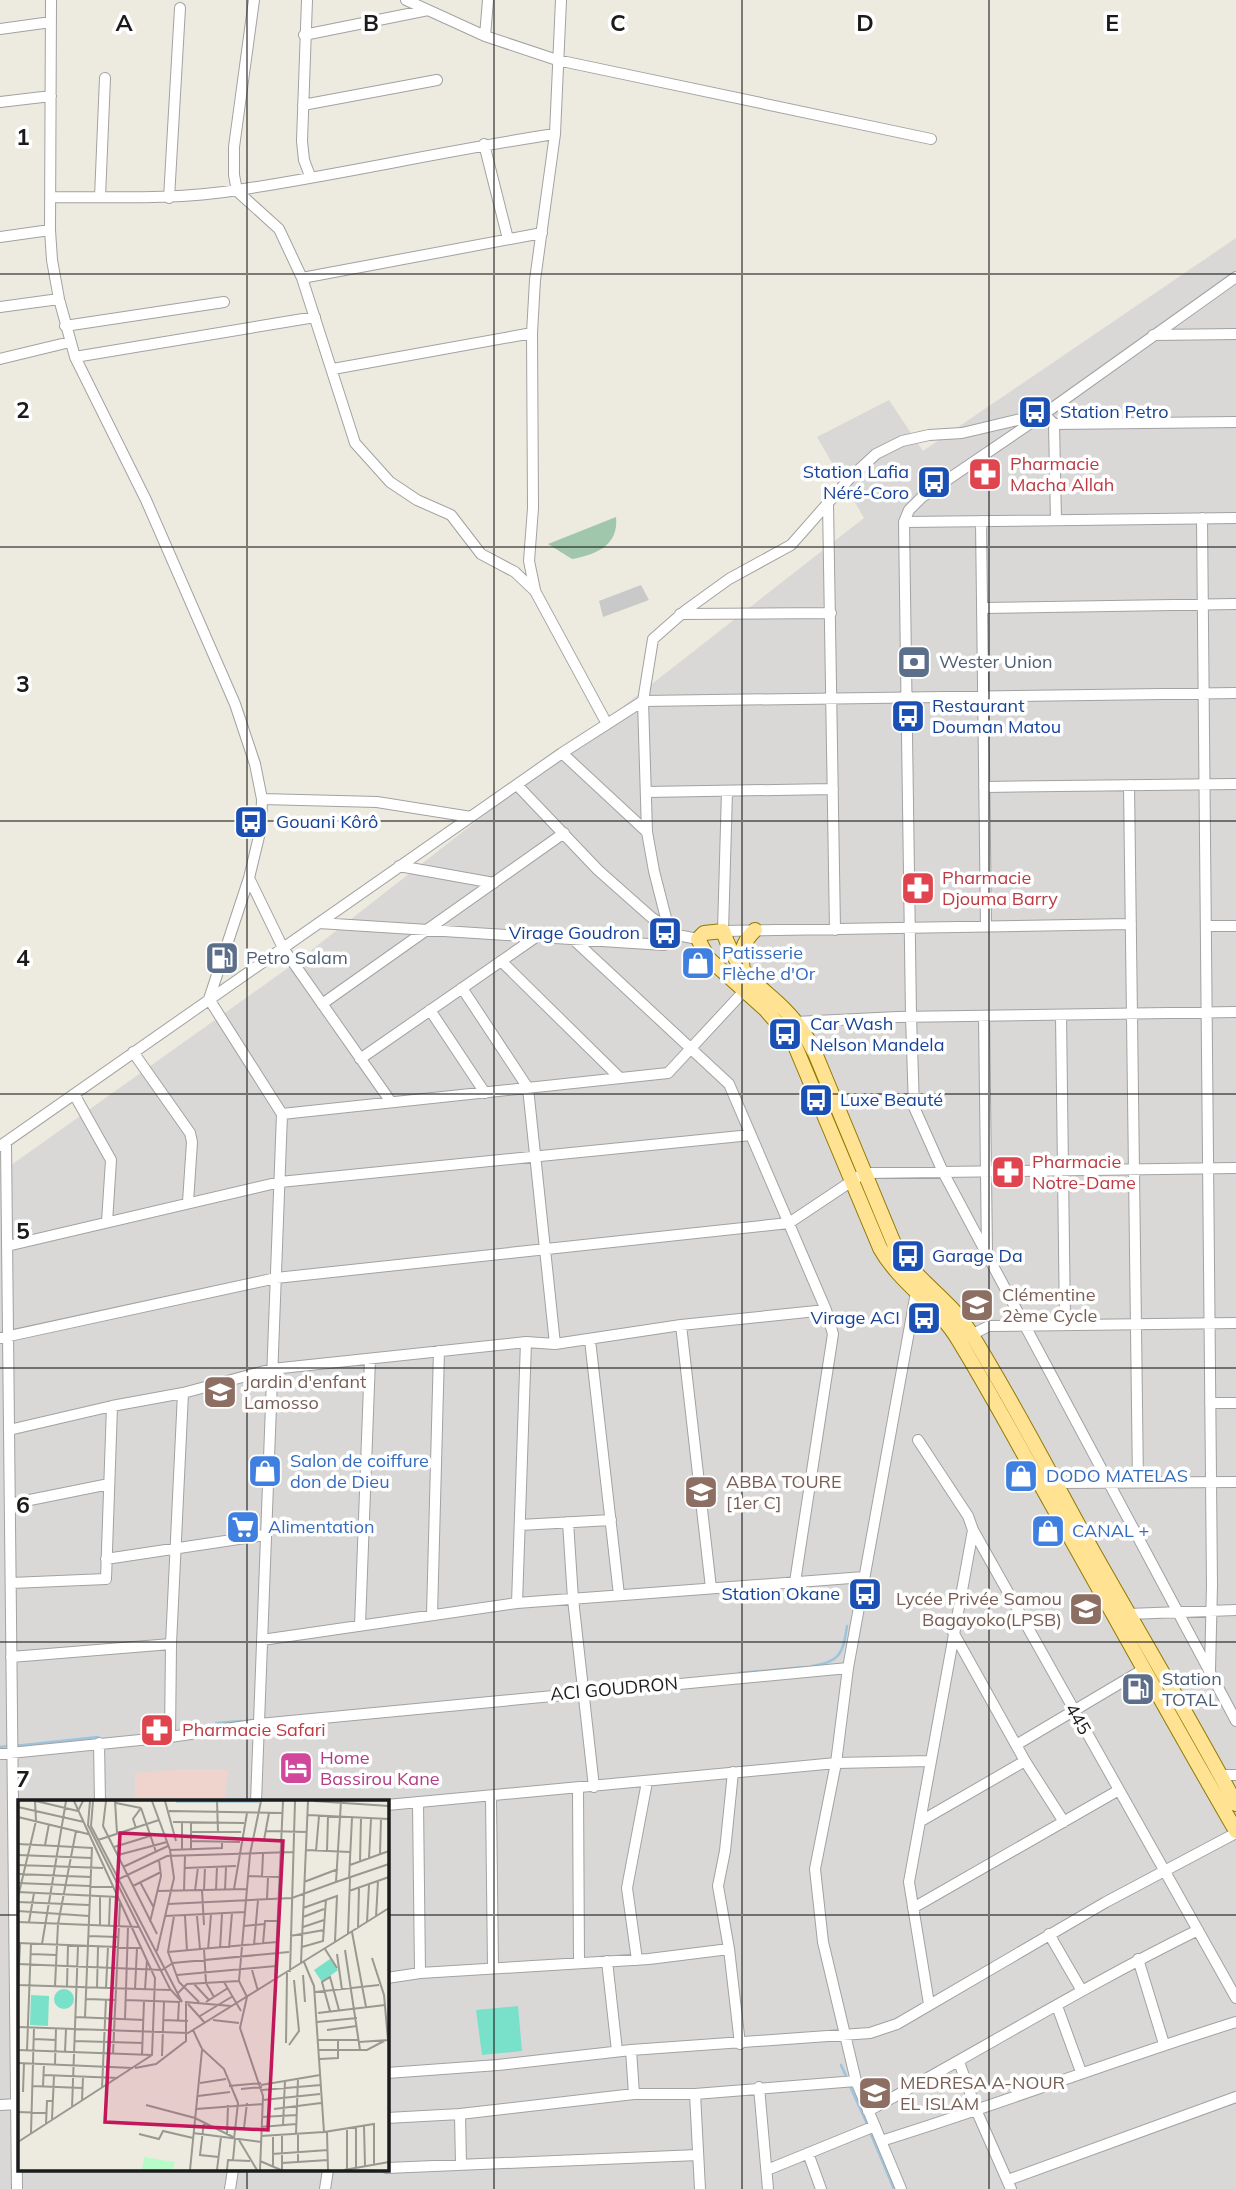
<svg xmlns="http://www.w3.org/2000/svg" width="1236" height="2189" viewBox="0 0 1236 2189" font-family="Mulish,sans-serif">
<rect width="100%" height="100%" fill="#edebdf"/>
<path fill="#d9d8d7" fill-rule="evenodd" d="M1236,238V2189H0V1173L295,963L864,518L817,437L889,400L923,451ZM19,1802H387V2170H19Z"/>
<path fill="#efd4cd" d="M186,1769L228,1770L224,1802H135V1773Z"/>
<path fill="#c9c9c9" d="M641,585L649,600L603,617L599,601Z"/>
<path fill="#a0c7ac" d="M616,517C619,546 595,555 572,559L548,544Z"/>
<path fill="#79e0c9" d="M518,2006L522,2051L482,2055L476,2010Z"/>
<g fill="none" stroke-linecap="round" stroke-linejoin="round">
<path stroke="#9dc4dd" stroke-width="2.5" d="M812,1666C841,1662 843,1652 847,1626
M739,1673L805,1667
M585,1688L617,1685
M216,1723L241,1721
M14,1746L98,1737
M0,1747L8,1746
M841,2065L847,2078
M849,2084L868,2126
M870,2132L894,2189"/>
<g stroke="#a2a2a2" stroke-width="12">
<path id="minor" d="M51,0L50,230L52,260L59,299L75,357L146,500L235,704L255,764L262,799L261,828L249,878L209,999L282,1114L256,1802
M254,0L234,147V175L237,191L279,229L302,278L355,443L390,482L417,500L451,515L481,554L515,572L535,591L607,724
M307,0L302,141L304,160L310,176
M406,0L485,36L557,60L931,139
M0,29L51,22
M304,35L428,10
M485,36L488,0
M0,102L51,96
M303,105L437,80
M484,144L508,239
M51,197C113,197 176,200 238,190C344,174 448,150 555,134
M100,197L105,78
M169,198L180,8
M0,237L50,230
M1236,277L1044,414L922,497L909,510L904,522L911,1016L914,1107L943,1172L1236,1721
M302,278L542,233
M0,307L59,299
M65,326L224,302
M1153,335L1236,334
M75,357L315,317
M0,359L70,342
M333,369L532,333
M1044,414L1054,424L1236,422
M1054,424L1056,520
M828,503L835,930
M1202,518L1212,1585L1210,1670
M981,521L986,926
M904,522L1236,518
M535,590L529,561L533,508L532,333L535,280L555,134L561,0
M982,608L1236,604
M680,614L831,613
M562,753L647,832
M517,785L598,870L651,917L677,935L698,939
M1129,785L1138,1483
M984,787L1236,784
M727,791L723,931L1131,924
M646,792L833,789
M262,799L377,802L471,817
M399,866L494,883
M249,878L283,948L391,1102
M319,923L664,945L677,935
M1206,926H1236
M669,930L654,871L647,832L643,701L653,639L686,610L729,579L791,545L850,478L876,454L902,441L929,435L962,433L1038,415
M573,939L729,1084L826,1310L833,1334L795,1582
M501,961L620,1078
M462,988L528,1088L555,1344
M322,1004L564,833
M430,1010L485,1093
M1061,1015L1065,1325
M984,1016L987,1253
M795,1022L898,1017L1236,1012
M133,1052L190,1133L192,1142L188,1202
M360,1059L536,937
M74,1094L111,1160L107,1222
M282,1114L668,1073L745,990
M6,1143L17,2189
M0,1146L562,753L643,701L1236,693
M7,1246L280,1182L751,1135
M681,1325L711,1588
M971,1335L989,1326L1236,1323
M0,1338L276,1278L789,1223L864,1173L1236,1168
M590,1340L619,1595
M1210,1403H1236
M9,1430L112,1406L183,1393L272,1369L526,1342L555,1344L681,1325L826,1310
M918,1440L968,1516L973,1530L1236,1998
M1056,1483L1236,1482
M10,1504L109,1484
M568,1522L573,1599L594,1787
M520,1525L611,1520
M106,1559L265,1535
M11,1583L106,1579L112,1406
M517,1603L526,1342
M1128,1614L1236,1610
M432,1615L439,1351
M360,1625L370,1359
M953,1632L1025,1761L1064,1822
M262,1640L517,1603L864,1577
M11,1657L171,1644
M170,1737L171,1644L183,1393
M99,1743L100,1802
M1016,1745L1144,1669
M0,1754L170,1737L259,1724L848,1668
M733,1772L725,1851L718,1886L729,1949L740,2044
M1220,1775H1236
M578,1788L579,1963
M491,1797L493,1968
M418,1802L420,1973
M387,1805L836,1763L930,1761
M921,1821L1025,1761
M913,1908L1119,1790
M1049,1934L1082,1991
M1138,1959L1164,2044
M637,1960L627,1888L647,1782
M607,1961L617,2051
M387,1978L420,1973L649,1959L729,1949
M929,2004L909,1882L973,1530
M1057,2006L1081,2072
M631,2050L634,2094
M959,2062L977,2112L1011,2189
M387,2073L498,2065L631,2050L870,2033L897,2024L1106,1902L1236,1833
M759,2087L768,2189
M695,2094L700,2189
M0,2105L19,2104
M868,2111C979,2051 1086,1985 1198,1930
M387,2118L460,2114
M881,2141C1001,2104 1117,2059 1236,2022
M808,2153L821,2189
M461,2165L460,2114L634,2094H695L856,2081
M387,2168L698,2155
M767,2170L875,2126
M1008,2180L1236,2097
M230,2189L233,2170
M325,2189L328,2170
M901,2189L856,2081L823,1942L815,1869L836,1763L848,1668L917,1287"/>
</g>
<g stroke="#917900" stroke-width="16">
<path id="major" d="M743,970C740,952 742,943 755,930
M1236,1804C1191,1720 1142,1638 1095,1555C1053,1480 1014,1402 968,1329C948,1298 913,1278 895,1246L815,1053C810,1045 807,1036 801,1029C772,988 741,986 723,931L704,933L698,939L708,958L765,1009L793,1041L880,1248C900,1284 938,1305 959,1341C995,1400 1027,1461 1061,1521C1119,1624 1176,1728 1236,1831"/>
</g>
<use href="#minor" stroke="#fff" stroke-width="10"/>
<use href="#major" stroke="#ffe292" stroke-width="14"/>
</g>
<path fill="none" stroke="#1b1b1b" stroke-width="2" stroke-opacity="0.55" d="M247,0V1802M494,0V2189M742,0V2189M989,0V2189M0,274H1236M0,547H1236M0,821H1236M0,1094H1236M0,1368H1236M0,1642H1236M0,1915H19M387,1915H1236M247,2170V2189"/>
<defs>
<g id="bus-square" transform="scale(1.75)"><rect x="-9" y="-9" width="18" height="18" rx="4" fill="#1a4fb4" stroke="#fff"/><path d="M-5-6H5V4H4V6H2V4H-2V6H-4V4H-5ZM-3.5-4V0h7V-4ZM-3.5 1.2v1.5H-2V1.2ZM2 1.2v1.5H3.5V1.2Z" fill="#fff"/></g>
<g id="pharmacy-square" transform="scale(1.75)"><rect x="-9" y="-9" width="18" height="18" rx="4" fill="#e0444e" stroke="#fff"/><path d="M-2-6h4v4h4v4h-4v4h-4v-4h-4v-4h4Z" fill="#fff"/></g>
<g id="bank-square" transform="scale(1.75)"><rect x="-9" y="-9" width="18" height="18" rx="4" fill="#5c6f8a" stroke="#fff"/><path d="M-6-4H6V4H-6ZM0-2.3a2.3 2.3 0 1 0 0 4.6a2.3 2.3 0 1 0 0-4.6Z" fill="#fff"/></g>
<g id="fuel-square" transform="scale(1.75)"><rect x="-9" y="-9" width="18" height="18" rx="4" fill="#5c6f8a" stroke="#fff"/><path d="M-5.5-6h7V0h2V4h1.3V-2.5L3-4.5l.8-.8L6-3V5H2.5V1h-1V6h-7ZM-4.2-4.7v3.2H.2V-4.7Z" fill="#fff"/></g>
<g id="shop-square" transform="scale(1.75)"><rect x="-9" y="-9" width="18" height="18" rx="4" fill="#3f7fe0" stroke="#fff"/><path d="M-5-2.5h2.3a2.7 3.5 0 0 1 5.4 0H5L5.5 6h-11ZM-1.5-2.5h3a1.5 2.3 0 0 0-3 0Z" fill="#fff"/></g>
<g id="school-square" transform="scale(1.75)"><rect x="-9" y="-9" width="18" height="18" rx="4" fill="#8d6e63" stroke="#fff"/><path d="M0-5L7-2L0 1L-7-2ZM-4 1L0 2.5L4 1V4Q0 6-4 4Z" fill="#fff"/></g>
<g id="supermarket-square" transform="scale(1.75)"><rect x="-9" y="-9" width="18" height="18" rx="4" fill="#3f7fe0" stroke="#fff"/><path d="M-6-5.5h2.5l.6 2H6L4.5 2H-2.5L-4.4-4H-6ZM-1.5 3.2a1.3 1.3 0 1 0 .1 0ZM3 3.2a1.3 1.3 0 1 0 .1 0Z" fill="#fff"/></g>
<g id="hotel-square" transform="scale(1.75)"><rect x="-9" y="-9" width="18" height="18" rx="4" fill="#d1479c" stroke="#fff"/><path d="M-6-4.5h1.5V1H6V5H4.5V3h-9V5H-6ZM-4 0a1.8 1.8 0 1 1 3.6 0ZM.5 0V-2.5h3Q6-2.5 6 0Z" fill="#fff"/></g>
</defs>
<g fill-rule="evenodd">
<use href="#bus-square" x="1035" y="412"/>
<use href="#pharmacy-square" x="985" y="474"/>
<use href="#bus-square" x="934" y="482"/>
<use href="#bank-square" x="914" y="662"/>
<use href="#bus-square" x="908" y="716"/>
<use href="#bus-square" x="251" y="822"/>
<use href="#pharmacy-square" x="918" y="888"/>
<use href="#bus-square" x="665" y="933"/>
<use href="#fuel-square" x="222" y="958"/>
<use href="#shop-square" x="698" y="963"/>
<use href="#bus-square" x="785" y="1034"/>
<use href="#bus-square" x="816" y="1100"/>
<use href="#pharmacy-square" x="1008" y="1172"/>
<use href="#bus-square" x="908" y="1256"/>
<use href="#school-square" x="977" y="1305"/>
<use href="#bus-square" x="924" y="1318"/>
<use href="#school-square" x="220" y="1392"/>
<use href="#shop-square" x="265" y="1471"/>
<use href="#shop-square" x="1021" y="1476"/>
<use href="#school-square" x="701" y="1492"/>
<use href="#supermarket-square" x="243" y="1527"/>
<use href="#shop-square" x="1048" y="1531"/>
<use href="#bus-square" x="865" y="1594"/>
<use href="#school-square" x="1086" y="1609"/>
<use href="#fuel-square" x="1138" y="1689"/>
<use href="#pharmacy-square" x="157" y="1730"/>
<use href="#hotel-square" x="296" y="1768"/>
<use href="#school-square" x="875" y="2093"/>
</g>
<g text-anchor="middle" stroke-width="7" stroke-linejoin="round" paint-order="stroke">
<g font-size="18" fill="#164399" stroke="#fff" text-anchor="start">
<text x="1060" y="418">Station Petro</text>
<text x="909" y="478" text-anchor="end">Station Lafia<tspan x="909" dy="21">Néré-Coro</tspan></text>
<text x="932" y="712">Restaurant<tspan x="932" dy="21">Douman Matou</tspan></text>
<text x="276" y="828">Gouani Kôrô</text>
<text x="640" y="939" text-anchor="end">Virage Goudron</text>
<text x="810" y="1030">Car Wash<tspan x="810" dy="21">Nelson Mandela</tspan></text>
<text x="840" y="1106">Luxe Beauté</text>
<text x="932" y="1262">Garage Da</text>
<text x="900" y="1324" text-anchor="end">Virage ACI</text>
<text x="840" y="1600" text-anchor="end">Station Okane</text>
</g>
<g font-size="18" fill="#be3a42" stroke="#fff" text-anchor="start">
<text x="1010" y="470">Pharmacie<tspan x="1010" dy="21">Macha Allah</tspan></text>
<text x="942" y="884">Pharmacie<tspan x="942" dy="21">Djouma Barry</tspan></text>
<text x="1032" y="1168">Pharmacie<tspan x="1032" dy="21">Notre-Dame</tspan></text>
<text x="182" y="1736">Pharmacie Safari</text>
</g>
<g font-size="18" fill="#4e5e75" stroke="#fff" text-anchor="start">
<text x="939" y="668">Wester Union</text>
<text x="246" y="964">Petro Salam</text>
<text x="1162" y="1685">Station<tspan x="1162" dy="21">TOTAL</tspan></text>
</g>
<g font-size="18" fill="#366cbe" stroke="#fff" text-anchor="start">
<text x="722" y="959">Patisserie<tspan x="722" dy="21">Flèche d'Or</tspan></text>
<text x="290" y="1467">Salon de coiffure<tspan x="290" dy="21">don de Dieu</tspan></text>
<text x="1046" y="1482">DODO MATELAS</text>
<text x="268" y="1533">Alimentation</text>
<text x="1072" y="1537">CANAL +</text>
</g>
<g font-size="18" fill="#785e54" stroke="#fff" text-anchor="start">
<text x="1002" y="1301">Clémentine<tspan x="1002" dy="21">2ème Cycle</tspan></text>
<text x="244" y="1388">Jardin d'enfant<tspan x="244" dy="21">Lamosso</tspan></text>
<text x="726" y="1488">ABBA TOURE<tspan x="726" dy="21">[1er C]</tspan></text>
<text x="1062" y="1605" text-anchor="end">Lycée Privée Samou<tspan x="1062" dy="21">Bagayoko(LPSB)</tspan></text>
<text x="900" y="2089">MEDRESA A-NOUR<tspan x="900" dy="21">EL ISLAM</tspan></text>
</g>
<g font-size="18" fill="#1b1b1b" stroke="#fff">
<text transform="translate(614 1689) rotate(-5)" y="6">ACI GOUDRON</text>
<text transform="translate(1078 1719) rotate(60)" y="6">445</text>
</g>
<g font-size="18" fill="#b23c85" stroke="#fff" text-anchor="start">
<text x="320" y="1764">Home<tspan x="320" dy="21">Bassirou Kane</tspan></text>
</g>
</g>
<g transform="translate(18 1800)">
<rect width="371" height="371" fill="#edebdf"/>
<path d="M126,357L157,362L154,370H124Z" fill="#b8fbc9"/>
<path d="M312,159L320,170L304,182L296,170ZM36 199a10 10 0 1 1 20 0a10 10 0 1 1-20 0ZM13,195L31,196L30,226L12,225Z" fill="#79e0c9"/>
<path fill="none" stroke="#9dc4dd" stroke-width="3.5" d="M158,1H241"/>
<path fill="none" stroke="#999891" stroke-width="2" d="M18,1L60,11L65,1M72,1L70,25L152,189L164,202L73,26L75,1M88,1L85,26L139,134M97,1L99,33M134,1L152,50L156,78L139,151M147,1L158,41M199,1L200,32M290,1L283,163L317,142M296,1L371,6M98,3L123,8M0,7L66,22M123,8L138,52M151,11L264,13M290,15L371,19M0,17L70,34M155,22L226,23M164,23V49M173,23V49M118,28L115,19L123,8M248,31L289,32M173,32H223M80,40L141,20M235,40L263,41M246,40L251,13M173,41L222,42M0,44L75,48M27,45L31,24M96,47L132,36M152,50L204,48V42M288,50L332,52M298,51L301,16M309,51L310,16M362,54L363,19M0,55L74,58M100,55L149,42M351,58L353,19M342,62L343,18M0,65L85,68M332,65L371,51M105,67L150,46M167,68L218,66M0,74L73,77M230,76L262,77M244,76L245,54M101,79L149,56L275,52M331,79L334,18M122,82L136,108M286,82L320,69M318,82L371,64M0,83L96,87M115,86L143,72M216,89L229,13M184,90L186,125M186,90L187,67M198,90L199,67M207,90L208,67M140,91L229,89M166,91L167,56M177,91L180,67M331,91L371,77M0,92L100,97M0,97L18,21L17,1M249,99L250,77M0,102L71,105M150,104L274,98L318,82L323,1M285,108L319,96L317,142L371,108M0,111L71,116M147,116L227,112M156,116L150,152L161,182L181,202M167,116L169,151M179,116L182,149M285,117L306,109M358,117L360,81M0,122L121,127M11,122L16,93M132,122L143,76L141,60M349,122L351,85M82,126V96M91,126L92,97M226,126L247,124M285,127L306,120M340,128L341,88M334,132L348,207M330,134L332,78M70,136L100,137M272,136L306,130M0,143L124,148M24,144L48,1M245,144L247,121H260M236,145L240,100M284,147L305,141L308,99M211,148L214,113M186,149L188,183L196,197M202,149L204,114M307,149L319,168M190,150L193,115M327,150L342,250M150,152L259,142M13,154L38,155M319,154L324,190M286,162L296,186L306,332L356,324V364M0,164L144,170L155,163L271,152M234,170L240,191M272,172L277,1M159,175L258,166M285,175L287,202M257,179L265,1M206,182L223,211M176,184L191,200M0,185L152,190M0,185L2,144M37,186L40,124L58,31M49,186L50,145M79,188L80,147M88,188L90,147M117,189L119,148M127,189L129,160M297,192L361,185M160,193L169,184L221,181M68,199L97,200M107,200L161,202L160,221M167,202L213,206M188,202L210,188M170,204L187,223M312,211L304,182L312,177L321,210M300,213L367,205M182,216L215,196M57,217L126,220M67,217L74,47M107,219L110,127M146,220L170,221M195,220L221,223M299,222L339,218M0,227L170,233L283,163M175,230L184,249L206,269L220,303L216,339M309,230L339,226M16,239L38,240M300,240H340M56,241L125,243M341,242L370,240L366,195L354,158M268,243L269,173M271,245L281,231L276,180M0,250L134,255M9,250L13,144M301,250H349L366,241M47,252L48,229M95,254L102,103M124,255L126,201M144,256L146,202M302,259L320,258V240M0,263L115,268M37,264L38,228M117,268L138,264L168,241V203M26,275L100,278M182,283L208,279M243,285L302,275M14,286L64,288M25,286L26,264M211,286L243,283M84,288L88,199M223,289L244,287M244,290L303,285M5,292L6,263M180,296L212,292M245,300L302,294M64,301L65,277M128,305L177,318L215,337M54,308L60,146M178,309L245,304M256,309L303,303M0,312L28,313M244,317L279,315M34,319L36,276M186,322L182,355L201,357M28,324L29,301H35M265,325L267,280M346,326L347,366M243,327L278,324M226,328L229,303M309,332L310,370M13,333L16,227M175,333L243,342M121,334L141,339L145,331L175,338M209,334L210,305M278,334L280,278M280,334V361M264,335V370M243,336L306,332M221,340L239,370M0,342L134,255L137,178L56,1M254,354L310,350M215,360L217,339M242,361L263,370M264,363L310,360M255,367V335M338,367V327M329,369V330M172,370L184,250M199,370L203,337M209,370L210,360L232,361M242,370L245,296L222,228L229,197L221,181L232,54L243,1M326,370L371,362"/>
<path fill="#c2185b" fill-opacity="0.15" stroke="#c2185b" stroke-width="3.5" d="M102,33L265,41L250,330L87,322Z"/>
<rect width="371" height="371" fill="none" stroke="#1b1b1b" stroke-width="3.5"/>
</g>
<g font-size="23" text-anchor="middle" font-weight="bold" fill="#1b1b1b" stroke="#fff" stroke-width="7" stroke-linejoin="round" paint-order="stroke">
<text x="124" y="31">A</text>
<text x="371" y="31">B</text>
<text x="618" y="31">C</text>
<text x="865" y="31">D</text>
<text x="1112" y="31">E</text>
<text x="23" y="145">1</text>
<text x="23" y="418">2</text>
<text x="23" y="692">3</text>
<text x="23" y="966">4</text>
<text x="23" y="1239">5</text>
<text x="23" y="1513">6</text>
<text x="23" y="1787">7</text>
</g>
</svg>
